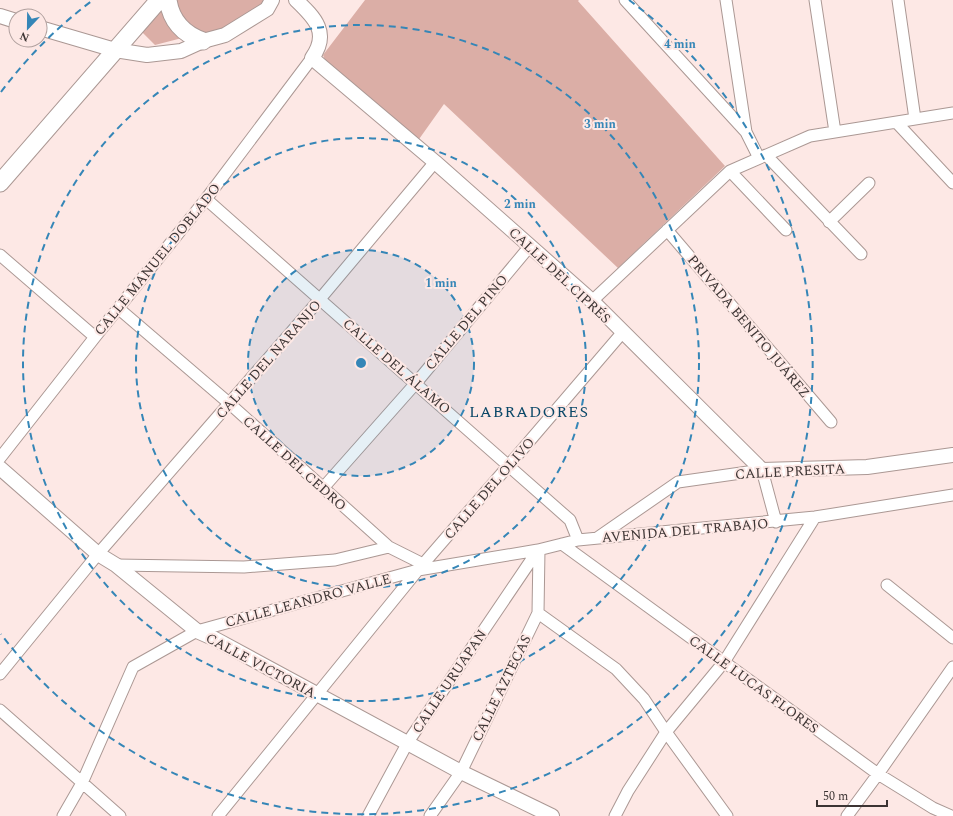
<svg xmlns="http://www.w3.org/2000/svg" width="953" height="816" viewBox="0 0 953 816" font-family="Spectral,serif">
<rect width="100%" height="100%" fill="#fde8e5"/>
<path fill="#dbaea6" d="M174,0H266V2L221,31L205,34L188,28Z
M365,0H579L578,1L725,166L618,268L444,104L417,142L325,60L323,55Z
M163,8L182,38L155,45L142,32Z"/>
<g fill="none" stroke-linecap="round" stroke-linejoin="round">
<g stroke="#ab9894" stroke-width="13">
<path id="minor" d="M625,0L746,132L759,158
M726,0L746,132
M815,0L835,132
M898,0L915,119
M897,123L953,183
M766,155L861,254
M730,171L786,230
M206,199L570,520L578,540
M829,222L869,183
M667,230L831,422
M0,255L95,337
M592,301L730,171L810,136L953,113
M118,308L230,404L389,547L423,564
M0,458L95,337L206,199L312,58
M323,488L416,383L530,246
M597,538L678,482L762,470L776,522
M562,544L878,774L933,808L951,816
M116,565L244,567L335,560L389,547
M887,585L953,638
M538,613L616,669L644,699L666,732L727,816
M0,674L98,554L320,299L435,162
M0,710L120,816
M63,816L82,783L133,667L197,631L418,570L538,550L578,540L815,517L953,495
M218,816L418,570L509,465L622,333
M368,816L408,742L538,550
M430,816L461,772L538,613L539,550
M615,816L628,791L666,732L724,662L815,517
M847,816L878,774L953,667"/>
</g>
<g stroke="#ab9894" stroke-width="16">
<path id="tertiary" d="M296,0C315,18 330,33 312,58L435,162L592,301L762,470L867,467L953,455
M0,16L16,21
M40,28L115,50L147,55L181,51L203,41L225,35L267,9L272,0
M0,468L98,554L116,565L197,631L215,639L461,772L552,816"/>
</g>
<g stroke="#ab9894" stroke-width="19">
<path id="primary" d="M168,0C171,21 183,34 203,41
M0,183L159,0"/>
</g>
<use href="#minor" stroke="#fff" stroke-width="11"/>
<use href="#tertiary" stroke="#fff" stroke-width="14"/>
<use href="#primary" stroke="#fff" stroke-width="17"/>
</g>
<circle cx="361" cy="363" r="113" fill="#3586b7" fill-opacity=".12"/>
<g fill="none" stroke="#3586b7" stroke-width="2" stroke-dasharray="7 5">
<circle cx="361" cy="363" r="113"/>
<circle cx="361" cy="363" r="225"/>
<circle cx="361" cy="363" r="338"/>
<path d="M1 92A451 451 0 0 1 93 0M629 0A451 451 0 1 1 1 634"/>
</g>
<g text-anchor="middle" stroke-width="4" stroke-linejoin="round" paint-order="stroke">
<g font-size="14" fill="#3c3433" stroke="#fde8e5">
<text transform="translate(157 259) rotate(-51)" y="5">CALLE MANUEL DOBLADO</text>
<text transform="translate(560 275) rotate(43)" y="5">CALLE DEL CIPRÉS</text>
<text transform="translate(466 322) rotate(-50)" y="5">CALLE DEL PINO</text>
<text transform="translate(749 326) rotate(50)" y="5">PRIVADA BENITO JUÁREZ</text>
<text transform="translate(268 359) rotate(-49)" y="5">CALLE DEL NARANJO</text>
<text transform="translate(397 366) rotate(41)" y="5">CALLE DEL ÁLAMO</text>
<text transform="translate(295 463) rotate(42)" y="5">CALLE DEL CEDRO</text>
<text transform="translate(790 471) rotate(-3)" y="5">CALLE PRESITA</text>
<text transform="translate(489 488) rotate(-49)" y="5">CALLE DEL OLIVO</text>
<text transform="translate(685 530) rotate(-5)" y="5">AVENIDA DEL TRABAJO</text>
<text transform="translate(308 600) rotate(-15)" y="5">CALLE LEANDRO VALLE</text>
<text transform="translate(261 665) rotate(28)" y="5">CALLE VICTORIA</text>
<text transform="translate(449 681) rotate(-56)" y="5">CALLE URUAPAN</text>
<text transform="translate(754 684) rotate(36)" y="5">CALLE LUCAS FLORES</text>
<text transform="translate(501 688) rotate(-64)" y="5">CALLE AZTECAS</text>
</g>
<g font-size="16" letter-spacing="1" fill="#0b4868" stroke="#fde8e5">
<text x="529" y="417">LABRADORES</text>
</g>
</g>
<circle cx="361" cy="363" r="6" fill="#3586b7" stroke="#fde8e5" stroke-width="2"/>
<g font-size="12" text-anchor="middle" font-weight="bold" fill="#3586b7" stroke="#fde8e5" stroke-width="4" stroke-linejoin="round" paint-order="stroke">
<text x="680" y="48">4 min</text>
<text x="600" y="128">3 min</text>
<text x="520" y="208">2 min</text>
<text x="441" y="287">1 min</text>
</g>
<g transform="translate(28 28) rotate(202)"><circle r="19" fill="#fde8e5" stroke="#b0a09e"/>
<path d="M0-3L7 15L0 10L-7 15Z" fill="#3586b7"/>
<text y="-6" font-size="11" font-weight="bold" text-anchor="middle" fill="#3c3433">N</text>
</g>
<path d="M817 800v6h70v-6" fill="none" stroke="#3c3433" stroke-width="2"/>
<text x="823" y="800" font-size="12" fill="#3c3433" stroke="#fde8e5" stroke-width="3" paint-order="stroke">50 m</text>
</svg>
